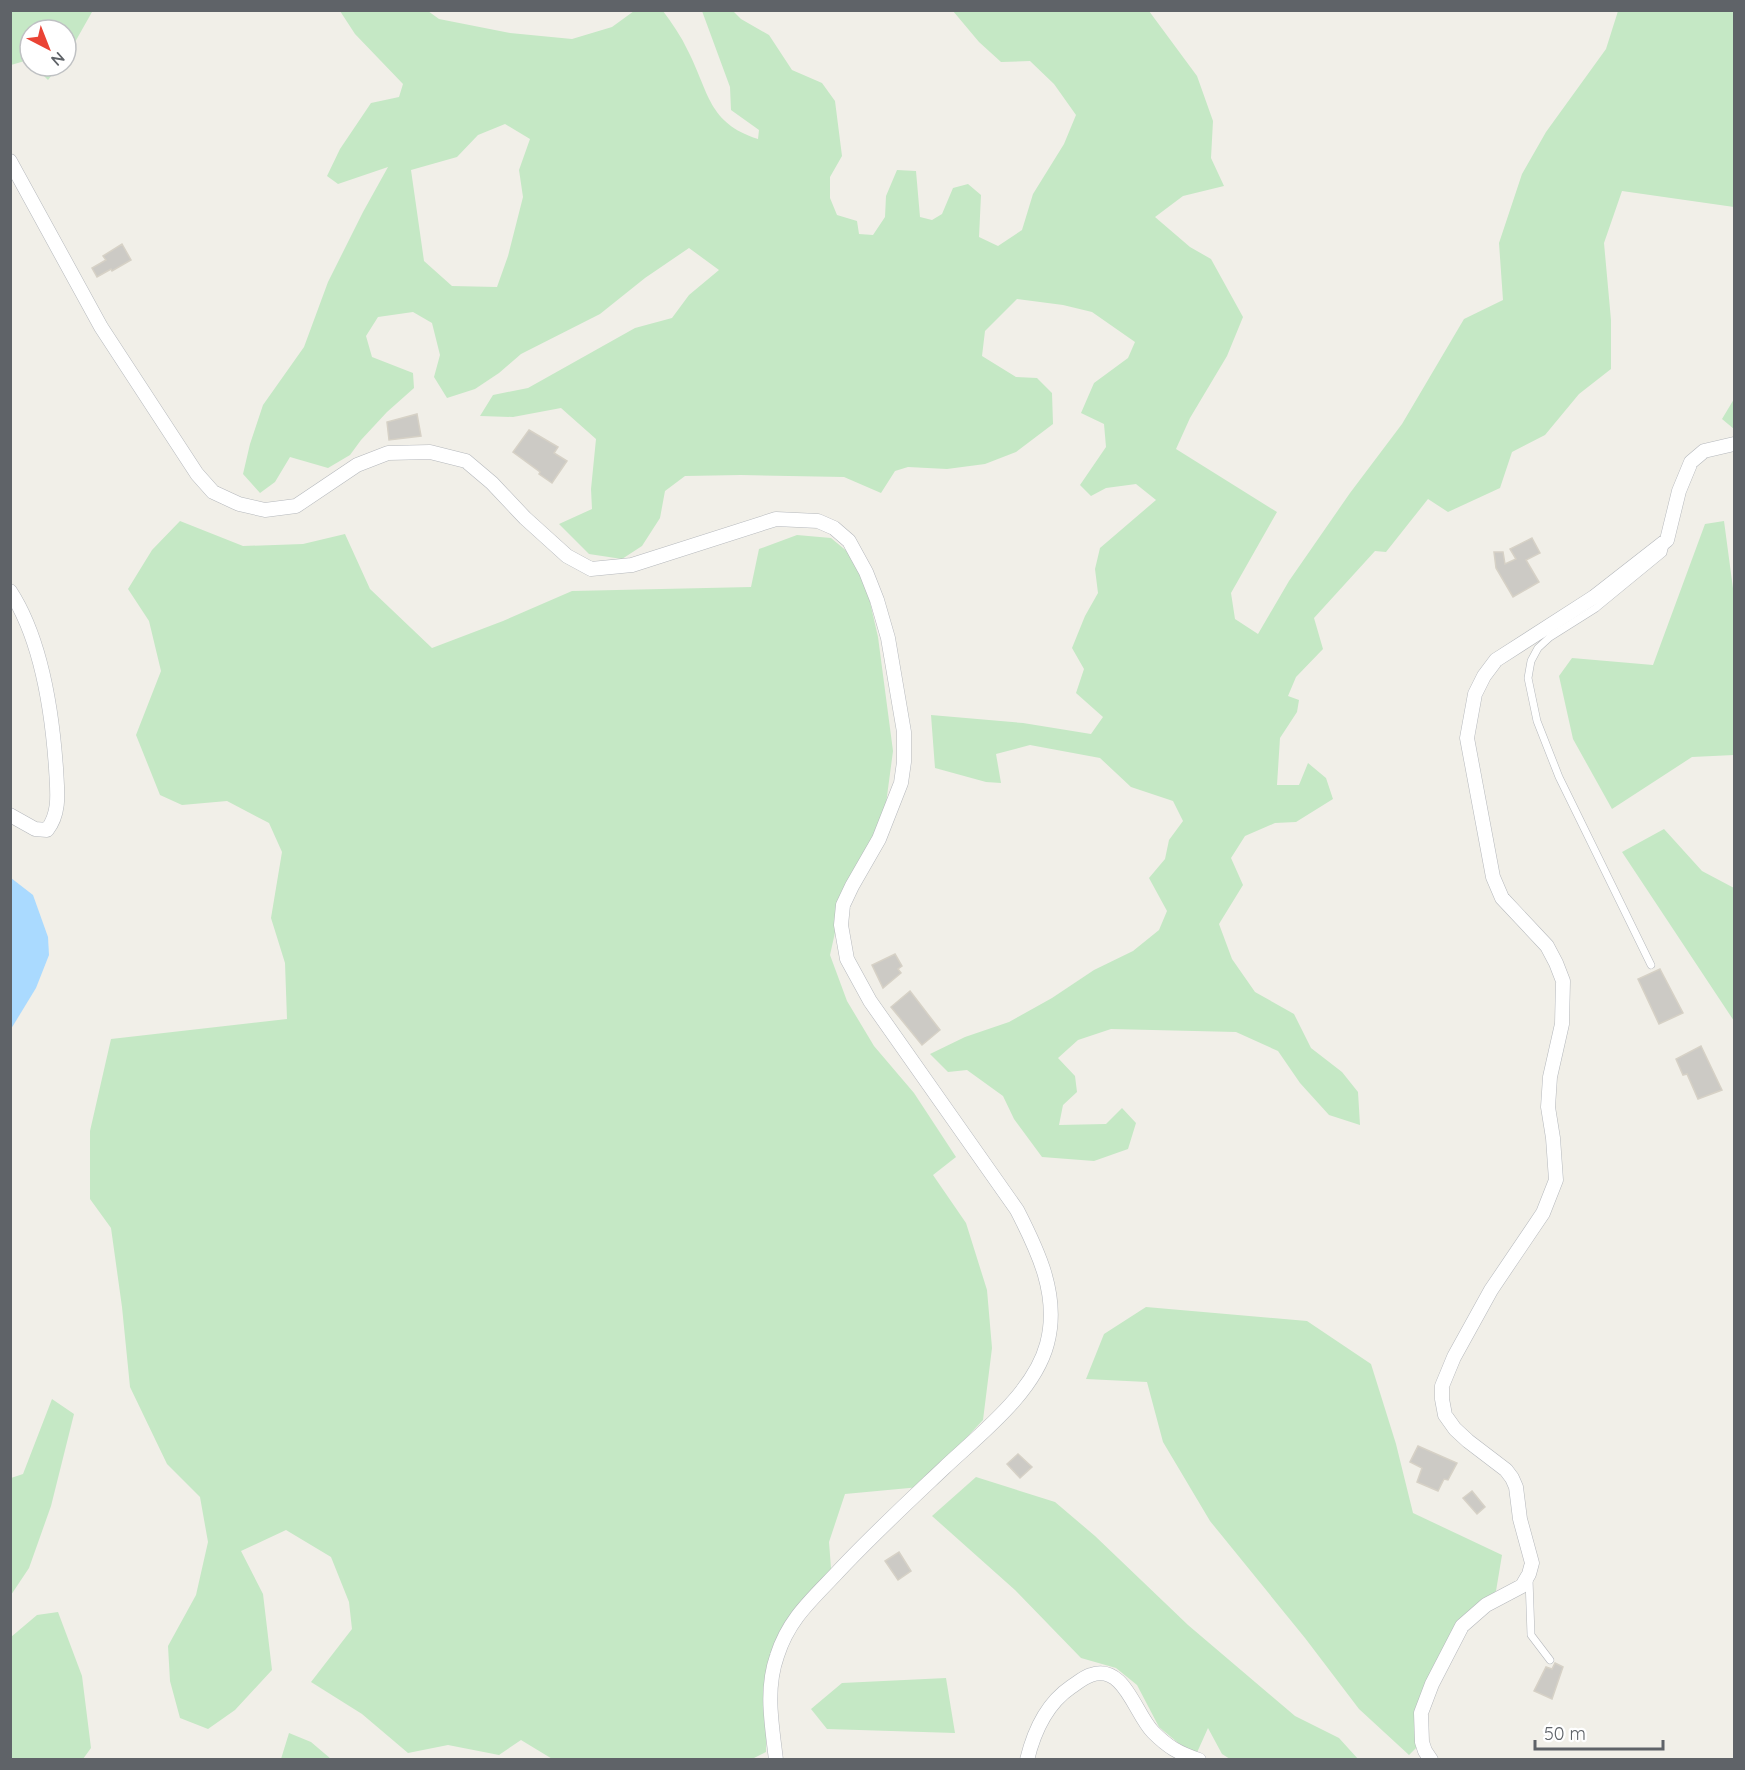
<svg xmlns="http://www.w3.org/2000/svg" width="1745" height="1770" viewBox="0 0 1745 1770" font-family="Quicksand,sans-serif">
<rect width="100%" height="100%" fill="#f1efe8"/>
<path fill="#c5e8c5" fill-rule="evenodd" d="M90,11L92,12L66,58V30H30V62L28,60L11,65V11Z
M340,11H428L439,19L510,33L572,39L612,27L634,11H663C672,23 681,36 688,51C709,92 708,123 758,139L759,130L731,110L730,87L702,11H733L741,19L769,35L792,70L822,83L835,101L842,156L830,177V198L837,215L857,221L859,234L873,235L885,217L886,196L897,170L916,171L920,217L932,220L942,214L953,188L968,184L981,195L979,237L998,246L1022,230L1033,194L1064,144L1076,115L1054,84L1030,61L1001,62L979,42L953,11H1149L1197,76L1213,121L1211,158L1224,186L1183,196L1155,217L1190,247L1211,259L1243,317L1227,356L1190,418L1176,449L1277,512L1231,593L1235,619L1258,634L1289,581L1350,493L1402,424L1464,319L1503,300L1499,243L1522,174L1546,132L1606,49L1618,11H1734V207L1622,191L1604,243L1611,320V369L1579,394L1545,435L1512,452L1500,488L1448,512L1428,499L1386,552L1375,551L1314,618L1323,649L1296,677L1288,696L1299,700L1297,712L1280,738L1277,785H1299L1308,763L1326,778L1333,799L1296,822L1275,823L1245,836L1231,858L1243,885L1219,924L1232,959L1255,992L1294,1014L1311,1048L1342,1072L1358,1092L1360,1125L1329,1115L1300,1083L1278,1051L1236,1032L1111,1029L1078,1040L1058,1058L1075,1076L1077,1092L1063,1105L1059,1125L1106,1124L1122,1108L1136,1123L1128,1149L1094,1161L1042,1157L1014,1119L1003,1096L967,1070L948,1072L930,1054L965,1037L1009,1022L1052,998L1094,970L1133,951L1159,930L1167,911L1149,878L1165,859L1169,840L1183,821L1173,801L1131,787L1100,758L1030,745L996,754L1001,783L986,782L935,768L931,715L1023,723L1091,734L1103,717L1076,693L1084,669L1072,648L1085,616L1098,593L1095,569L1100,548L1156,500L1136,484L1106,488L1091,496L1080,485L1106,447L1104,424L1081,413L1094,383L1128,358L1135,342L1092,312L1063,305L1017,299L985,331L982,356L1016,377L1037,378L1052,393L1053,424L1016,452L985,464L947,469L908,467L895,471L881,493L844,477L741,475L685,476L665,491L660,518L642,546L622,559L589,554L559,524L592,509L591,489L596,439L561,408L513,417L480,416L493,395L528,388L635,328L672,318L689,295L719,270L689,248L645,278L600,314L521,354L499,373L475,389L447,398L434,377L440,355L432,323L413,312L378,317L366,336L372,357L413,373L414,388L387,412L361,440L350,455L328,468L290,457L275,482L260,493L243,474L250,444L263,405L304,347L328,282L363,212L388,167L338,184L327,176L340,149L371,103L399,97L403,84L355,34ZM505,124L530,139L519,170L523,197L508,256L497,287L452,286L424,261L411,170L457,157L478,135Z
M34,66H59L48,80Z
M1734,399V429L1722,419Z
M180,521L243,546L303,544L345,534L370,589L432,648L503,621L572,591L751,587L759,549L797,535L831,538L861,563L878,637L893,751L882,834L842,901L830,955L847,1001L874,1046L914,1093L956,1157L933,1175L966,1223L987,1290L992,1348L983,1420L920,1487L845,1494L829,1542L832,1581L791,1629L768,1687L766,1752L750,1760H554L521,1740L499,1755L448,1745L408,1753L362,1714L311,1682L352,1629L349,1602L331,1557L286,1530L241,1551L263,1594L272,1670L235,1710L208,1729L180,1718L170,1681L168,1646L196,1595L208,1542L200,1497L167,1464L130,1387L122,1307L111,1228L90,1199V1131L111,1039L287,1019L285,963L271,918L282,852L269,823L227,801L182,805L160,795L136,735L161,671L149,621L128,589L152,550Z
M1724,521L1734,596V755L1692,757L1612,809L1573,739L1559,676L1572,658L1653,665L1705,524Z
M1664,829L1702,871L1734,888V1021L1622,852Z
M1146,1307L1307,1321L1371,1364L1396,1444L1413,1513L1502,1555L1496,1591L1464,1619L1434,1677L1419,1745L1409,1755L1359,1709L1305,1638L1210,1521L1163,1442L1147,1382L1086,1379L1104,1334Z
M52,1399L74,1414L51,1506L29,1568L11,1595V1478L23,1474Z
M976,1477L1055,1502L1095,1536L1188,1625L1295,1716L1339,1738L1358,1759H1230L1222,1754L1208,1728L1195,1757L1159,1727L1137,1685L1116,1668L1081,1658L1015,1590L932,1516Z
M58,1612L82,1676L91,1748L83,1759H11V1637L37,1615Z
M946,1678L955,1733L827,1729L811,1709L842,1683Z
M289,1733L311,1742L331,1759H281Z"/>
<path fill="#aadaff" d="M11,878L33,895L48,937L49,955L36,988L11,1029Z"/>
<path fill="#cccac5" stroke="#d6d1c6" stroke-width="1.5" d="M122,244L131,260L112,271L111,269L97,277L92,268L106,260L103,256Z
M417,414L421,436L389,440L387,422Z
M529,430L558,447L554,453L567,461L552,483L539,474L540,472L513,452Z
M1532,538L1540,553L1526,560L1539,582L1513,597L1496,568L1494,552H1503L1505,564L1516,559L1510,549Z
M895,954L902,966L898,969L901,973L883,988L872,965Z
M1660,969L1683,1013L1659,1024L1638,979Z
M910,991L940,1030L922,1045L891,1007Z
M1701,1046L1722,1090L1698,1099L1687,1074L1683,1075L1676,1059Z
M1418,1446L1457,1463L1448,1480L1444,1479L1438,1491L1417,1482L1422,1468L1410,1462Z
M1018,1454L1032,1467L1020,1478L1007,1464Z
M1472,1491L1485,1507L1477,1514L1463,1498Z
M899,1552L911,1571L898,1580L885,1561Z
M1555,1663L1563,1667L1552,1699L1534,1691L1546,1667L1552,1669Z"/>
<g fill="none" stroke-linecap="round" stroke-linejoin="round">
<g stroke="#b5b8bc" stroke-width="8">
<path id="lane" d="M1651,965L1559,777L1537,721L1528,678L1531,661L1538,648L1550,637L1596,608L1663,553L1665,545
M1529,1579L1531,1635L1550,1660"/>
</g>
<g stroke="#b5b8bc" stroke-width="15">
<path id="street" d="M10,161L101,327L197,474L213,492L239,504L265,510L296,506L357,465L388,453L430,452L466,461L492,483L525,518L567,556L591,569L632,565L776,519L818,521L834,528L849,541L866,572L877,600L888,638L904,732V762L901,783L879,839L852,886L843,905L841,925L847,959L870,1001L1017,1210C1038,1251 1060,1296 1047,1344C1034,1393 980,1434 944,1468C907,1503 869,1538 834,1576C809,1602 788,1621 777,1656C765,1690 772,1725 776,1760
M10,591C42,640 52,711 56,768C57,790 61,812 47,830L35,829L10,815
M1027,1760C1034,1731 1046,1704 1071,1687C1077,1683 1084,1677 1091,1675C1124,1663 1135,1714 1153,1732C1168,1747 1178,1753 1199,1760
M1431,1760L1425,1751L1422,1742L1421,1713L1432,1684L1462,1626L1486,1605L1522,1586L1529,1574L1532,1563L1520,1519L1516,1487L1512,1478L1506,1470L1468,1441L1455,1429L1445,1415L1442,1399V1386L1454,1357L1491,1290L1543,1213L1556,1180L1553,1138L1548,1107L1550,1077L1562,1024L1563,981L1556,963L1547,946L1502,898L1493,877L1467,738L1475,694L1484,676L1496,660L1594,597L1667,540L1679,491L1691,462L1704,451L1734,444"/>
</g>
<use href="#lane" stroke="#fff" stroke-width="7"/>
<use href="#street" stroke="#fff" stroke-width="14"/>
</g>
<rect width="1745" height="1770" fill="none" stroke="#5f6368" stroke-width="24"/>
<g transform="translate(48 48) rotate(138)"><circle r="28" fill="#ffffff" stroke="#bfc1c3" stroke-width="1.5"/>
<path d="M0-4.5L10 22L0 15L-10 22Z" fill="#ea4335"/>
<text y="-9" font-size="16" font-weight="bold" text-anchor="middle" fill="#5f6368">N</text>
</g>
<path d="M1535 1740v9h128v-9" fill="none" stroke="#5f6368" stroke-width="3"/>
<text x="1544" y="1740" font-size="18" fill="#5f6368" stroke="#ffffff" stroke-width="4.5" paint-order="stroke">50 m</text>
</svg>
